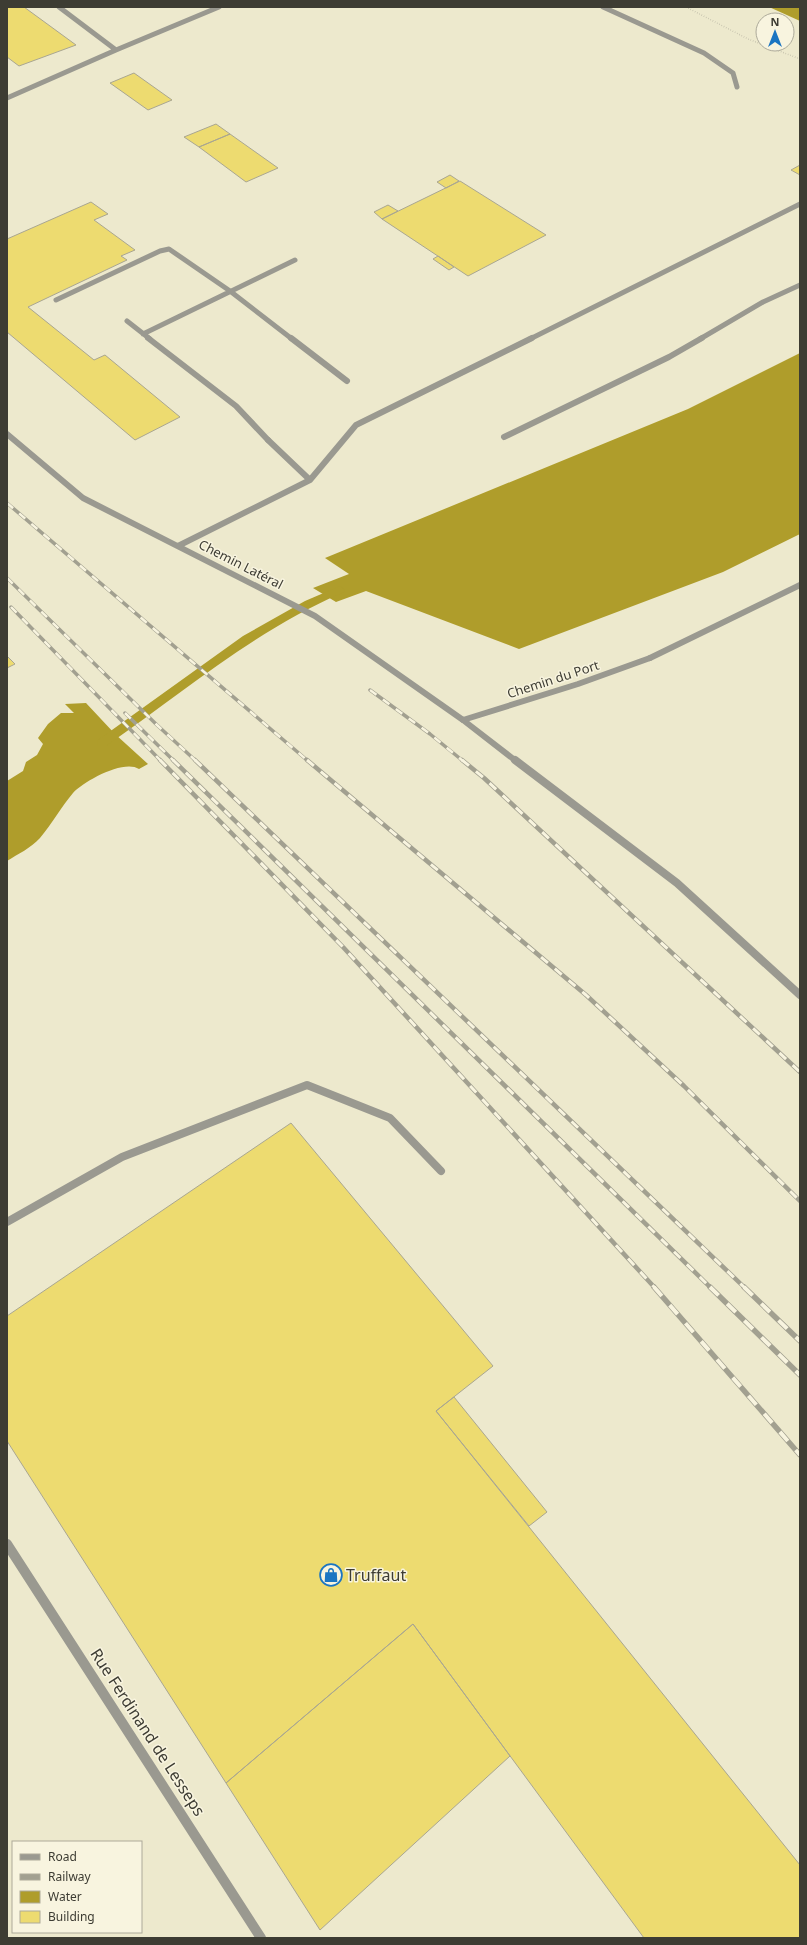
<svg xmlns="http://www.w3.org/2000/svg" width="807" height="1945" viewBox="0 0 807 1945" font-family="'Noto Sans',sans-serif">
<rect width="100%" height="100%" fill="#f8f4df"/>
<path fill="#ede9cd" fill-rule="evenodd" d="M7,7H769L800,21V1938H7ZM763,20H787V44H763ZM13,1842H141V1932H13Z"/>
<path fill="#af9d2b" d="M769,7H800V21Z
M800,353V534L723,572L519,649L366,591L336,602L313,588L349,574L325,558L688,409Z
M86,703L115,734L148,764L139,769C124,759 84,781 73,793C61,807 52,824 40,838C31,848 18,854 7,861V781L23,771L26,762L37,755L43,744L38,738L48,724L61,713H74L65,704Z"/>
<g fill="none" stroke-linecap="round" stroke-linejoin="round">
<path fill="#af9d2b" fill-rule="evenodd" d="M340,586L345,590L344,592C254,631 185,691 106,746H98L97,743L98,740L243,636L305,601Z"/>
</g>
<path fill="#eddb70" stroke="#a9a691" d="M7,7H24L76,45L19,66L7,57Z
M134,73L172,100L148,110L110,83Z
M216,124L230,134L199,147L184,137Z
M230,134L278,168L246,182L199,147Z
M800,165V175L791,170Z
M450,175L459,181L446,188L437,182Z
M460,181L546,235L468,276L382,219Z
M91,202L108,214L94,220L135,250L121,256L127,260L28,307L94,360L105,355L180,417L135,440L7,332V239Z
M388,205L398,211L382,219L374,212Z
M438,256L454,267L449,270L433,259Z
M7,656L15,664L7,668Z
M291,1123L493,1366L436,1411L800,1865V1938H644L413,1624L226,1783L7,1441V1316Z
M454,1397L547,1512L529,1526L436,1411Z
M413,1624L510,1756L320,1930L226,1783Z"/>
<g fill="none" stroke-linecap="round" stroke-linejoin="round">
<path stroke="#b3b09f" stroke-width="1.5" stroke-dasharray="0.5 2" stroke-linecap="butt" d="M686,7L748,39L800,59"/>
<path stroke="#9a9990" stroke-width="5" d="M59,7L116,50L219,7
M603,7L704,53L733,73L737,87
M7,98L116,50
M56,300L160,251L169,249L230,291L292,339
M127,321L150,339
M143,334L295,260
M700,339L763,302L800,285"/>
<path stroke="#9a9990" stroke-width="6" d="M148,338L236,406L268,440
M291,338L347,381
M504,437L669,357L702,338
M650,658L800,585
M463,720L516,761"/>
<path stroke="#9a9990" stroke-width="8" d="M515,760L677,883L800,995
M7,1222L122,1157L307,1085L390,1118L441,1171"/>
<path stroke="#9a9990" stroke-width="5" d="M530,339L800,204"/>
<path stroke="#9a9990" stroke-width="6" d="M7,434L83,498L315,616L463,720L578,684L650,658
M268,440L310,480
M178,546L310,480L356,425L532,338"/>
<path stroke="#9a9990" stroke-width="10" d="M7,1544L261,1938"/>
<g stroke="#a2a090" stroke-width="3.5">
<path id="rail-far2" d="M7,503L308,761
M7,578L157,725L196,761
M11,607L161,761
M370,690L430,734L463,761
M125,713L174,761"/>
</g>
<g stroke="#a2a090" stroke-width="4.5">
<path id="rail-far1" d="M160,760L343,947L655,1288
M173,760L711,1288
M195,760L745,1288
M307,760L586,995L684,1086L800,1201
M462,760L484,778L800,1072"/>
</g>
<g stroke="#a2a090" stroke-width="5.5">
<path id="rail" d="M654,1287L800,1455
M710,1287L800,1375
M744,1287L800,1341"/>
</g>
<use href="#rail-far2" stroke="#f8f4df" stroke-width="2.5" stroke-dasharray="8" stroke-linecap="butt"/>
<use href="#rail-far1" stroke="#f8f4df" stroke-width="3" stroke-dasharray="9" stroke-linecap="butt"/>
<use href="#rail" stroke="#f8f4df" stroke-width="4" stroke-dasharray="12" stroke-linecap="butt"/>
</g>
<defs>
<g id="shop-ring" transform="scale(1.15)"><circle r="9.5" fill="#f8f4df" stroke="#1b75c2" stroke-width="1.5"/><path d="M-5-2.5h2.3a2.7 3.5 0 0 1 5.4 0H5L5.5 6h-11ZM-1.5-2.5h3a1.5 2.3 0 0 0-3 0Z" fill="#1b75c2"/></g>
</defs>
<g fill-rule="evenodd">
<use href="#shop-ring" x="331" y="1575"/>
</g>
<g text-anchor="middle" stroke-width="3" stroke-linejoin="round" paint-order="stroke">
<g font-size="13" fill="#3d3c33" stroke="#f8f4df">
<text transform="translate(241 564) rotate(27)" y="5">Chemin Latéral</text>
<text transform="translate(553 679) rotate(-18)" y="5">Chemin du Port</text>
</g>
<g font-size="16" fill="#3d3c33" stroke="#f8f4df" text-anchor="start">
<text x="346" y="1581">Truffaut</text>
</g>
<g font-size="16" fill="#3d3c33" stroke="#f8f4df">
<text transform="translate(148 1732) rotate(57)" y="6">Rue Ferdinand de Lesseps</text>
</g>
</g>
<rect width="807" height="1945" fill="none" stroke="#3d3c33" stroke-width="16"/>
<rect x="12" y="1841" width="130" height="92" fill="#f8f4df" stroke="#adaa9a"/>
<rect x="20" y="1854" width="20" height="6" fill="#9a9990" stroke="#adaa9a"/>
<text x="48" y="1861" font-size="12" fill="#3d3c33">Road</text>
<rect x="20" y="1874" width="20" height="6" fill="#a2a090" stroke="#adaa9a"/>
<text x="48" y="1881" font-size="12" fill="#3d3c33">Railway</text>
<rect x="20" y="1891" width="20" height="12" fill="#af9d2b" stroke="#adaa9a"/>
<text x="48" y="1901" font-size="12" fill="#3d3c33">Water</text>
<rect x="20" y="1911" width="20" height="12" fill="#eddb70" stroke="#adaa9a"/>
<text x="48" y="1921" font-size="12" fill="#3d3c33">Building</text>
<g transform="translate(775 32)"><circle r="19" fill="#f8f4df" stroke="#adaa9a"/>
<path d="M0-3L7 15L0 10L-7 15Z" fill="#1b75c2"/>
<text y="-6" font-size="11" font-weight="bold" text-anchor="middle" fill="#3d3c33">N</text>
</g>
</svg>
